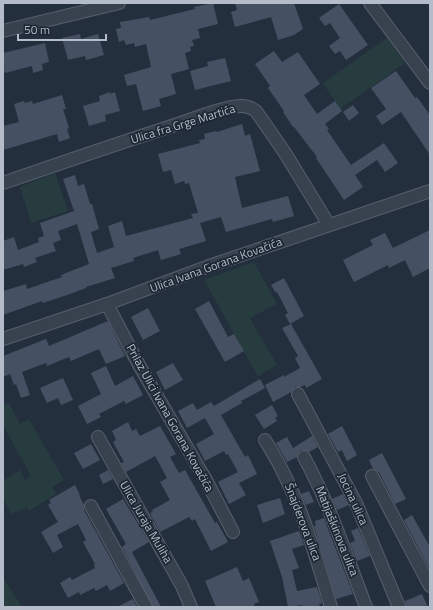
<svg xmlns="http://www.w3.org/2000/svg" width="433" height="610" viewBox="0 0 433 610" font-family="'Titillium Web',sans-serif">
<rect width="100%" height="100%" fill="#242f3e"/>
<path fill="#263c3f" d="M387,38L405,63L340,109L323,83Z
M55,173L68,211L31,223L20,187Z
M254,262L277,304L250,318L277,365L258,376L204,280Z
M9,403L20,424L29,419L64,480L52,487L56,494L29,511L27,507L12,514L3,499V481L20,470L25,480L31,476L3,425V406Z
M3,577L22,607H3Z"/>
<path fill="#455162" d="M213,3L218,24L198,29L200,38L192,40L194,46L190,47L191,51L185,53L189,69L171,74L176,94L159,99L161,106L143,111L136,84L127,86L124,75L151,67L146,44L135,47L134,43L126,45L124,40L119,42L116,29L121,28L120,22L149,17L150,20L195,9L194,7Z
M235,3H294L303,29L294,35L278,40L271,17L235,27L231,12L237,10Z
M339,4L368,45L346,60L340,51L335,54L329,46L340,38L330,23L325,26L319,18Z
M80,34L81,39L98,34L104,55L86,60L85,56L68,60L62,38Z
M45,43L49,62L42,64L43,70L33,73L32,66L5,73L3,67V53Z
M274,51L282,62L298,52L320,84L304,95L317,114L335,101L342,111L325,124L329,129L327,130L351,165L384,143L398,163L385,172L377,160L355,175L363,187L344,200L316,158L317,157L294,127H293L283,112L284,111L268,88L270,86L255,64Z
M225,58L231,81L195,90L190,71L208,66L207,62Z
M396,71L415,98L417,97L430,115V155L401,112L382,125L376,116L386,109L371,88Z
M110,92V94L115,92L120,111L105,115L106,121L89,126L83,106L100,101L99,96Z
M62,95L66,109H63L69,128L67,129L70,138L59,142L57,134L3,150V126L19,122L14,104L24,101L25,103L32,101L33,104Z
M353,105L359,113L349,121L343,112Z
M242,124L245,136L250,134L260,171L235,177L242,208L288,196L294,216L273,222L272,219L226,232L221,217L200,223L206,241L179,249L181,254L161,260L158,250L133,258L134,261L111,268L115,278L86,287V288L70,294L43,303L42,301L3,315V291L26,284L27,289L62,277L61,275L89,264L77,224L58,231L61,240L53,243L56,251L35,258L37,262L24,267L23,264L3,270V241L14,237L18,250L39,242L38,238L44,236L40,223L74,211L63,179L75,175L78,186L84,184L90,204H92L99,229L91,232L97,253L114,247L108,226L122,221L126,236L193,218L191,214L198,213L189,183L185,184L184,181L175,184L171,170L163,172L158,154L200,143L199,140L205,139L204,134L216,131L217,132Z
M430,230V268L413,277L405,260L389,268L388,265L354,282L343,260L373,245L370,240L385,233L393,248Z
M284,278L304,316L290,324L285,315L288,313L277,292L276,293L271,285Z
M209,301L228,337L234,334L244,351L225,362L195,309Z
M148,308L160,331L143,340L131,317Z
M108,321L125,356L106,364L99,349L71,361L69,357L47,366L46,363L22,372L30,395L21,398L16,384L14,385L10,374L3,377V356L46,339L49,346Z
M291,324L322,379L306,388L305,385L300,387H295L291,392L273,402L265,385L284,375V377L300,368L295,358L298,356L282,328Z
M173,363L183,380L165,390L156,372Z
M106,366L115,386L133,376L143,395L126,404L124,401L99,414L101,417L87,424L78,406L101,394L91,373Z
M63,378L73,400L61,405L58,398L47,403L40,388Z
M260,379L265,388L241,401L242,403L221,415L245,457L248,455L257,474L239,483L246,495L229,504L218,482L238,472L228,454L226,455L224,451L205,461L196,444L214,434L205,418L187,428L178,411L193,403L197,410L211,402L214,406Z
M272,405L278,416L275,418L277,421L264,429L255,415Z
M128,422L132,431L136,429L140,436L160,426L176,454L170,457L179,473L185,470L215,523L217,522L228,542L211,551L195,519L192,521L189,517L160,532L150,513L153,512L152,510L170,500L160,482L167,478L155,456L126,472L121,463L124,462L113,442L116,440L112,431Z
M342,426L357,455L347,461L342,450L338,452L328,434Z
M312,436L318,447L309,452L305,450H301L298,453L297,457L287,462L276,443L287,437L293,448Z
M91,444L100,460L83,469L74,453Z
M382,453L406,499L395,504L379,472L373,469L369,460Z
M108,470L113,479L103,484L99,475Z
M75,485L80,495H79L84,505V510L124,583L110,591L107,585L96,591L94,588L80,595L79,592L68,598L60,583L70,577L72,580L95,568L94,565L95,564L83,542L86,540L78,524L57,535L63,547L53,553L41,532L58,522L48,505L51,503L49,500Z
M309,491L314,502L306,505L301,494Z
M343,494L349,505L337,510L332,499Z
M280,498L285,514L263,523L257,505Z
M123,499L149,542L132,552L161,607H153L122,547L126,544L106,509Z
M412,515L430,547V570L404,520Z
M324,518L353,594L336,599L314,526L316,525L315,521Z
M358,528L370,556L357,561L350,543L355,541L351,531Z
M299,531L304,545L292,549L299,568L292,570L297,591L317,587L322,603L319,604L320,607H303L302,605L288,607L282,577L270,541Z
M237,567L243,581L249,578L259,602L254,604L255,607H216L205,581Z
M422,594L428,607H406L405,601Z
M133,599L137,607H117Z"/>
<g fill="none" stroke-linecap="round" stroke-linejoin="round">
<g stroke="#565f6c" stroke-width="14">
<path id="minor" d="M370,3L430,83
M3,31L119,3
M3,183C58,164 113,145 169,127C188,121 223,106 242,106C248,106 252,108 256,111L285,153L329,225
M107,304L139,365L206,480L233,532
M3,339L107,304L209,266L430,191
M298,394L356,503L399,607
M98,437L182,586L191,607
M265,440C271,450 278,461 283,472C305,515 317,561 331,607
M304,457C330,505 347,557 366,607
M372,476L430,586
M91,506L146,607"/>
</g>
<use href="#minor" stroke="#38414e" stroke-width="12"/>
</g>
<g text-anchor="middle" stroke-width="3.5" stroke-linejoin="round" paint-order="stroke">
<g font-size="12" fill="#b4bcc9" stroke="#1d2633">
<text transform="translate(183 124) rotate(-17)" y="4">Ulica fra Grge Martića</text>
<text transform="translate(216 265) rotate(-20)" y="4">Ulica Ivana Gorana Kovačića</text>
<text transform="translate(170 418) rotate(61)" y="4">Prilaz Ulici Ivana Gorana Kovačića</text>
<text transform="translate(353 499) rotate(65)" y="4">Jocina ulica</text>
<text transform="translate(146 522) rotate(60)" y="4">Ulica Juraja Muliha</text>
<text transform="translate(303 522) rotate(69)" y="4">Šnajderova ulica</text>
<text transform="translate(337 531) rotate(68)" y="4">Matijaškinova ulica</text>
</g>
</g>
<rect width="433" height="610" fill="none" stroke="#b4bcc9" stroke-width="8"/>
<path d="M18 34v6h88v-6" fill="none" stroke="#b4bcc9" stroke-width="2"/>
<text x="24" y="34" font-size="12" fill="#b4bcc9" stroke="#1d2633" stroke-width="3" paint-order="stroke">50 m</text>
</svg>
